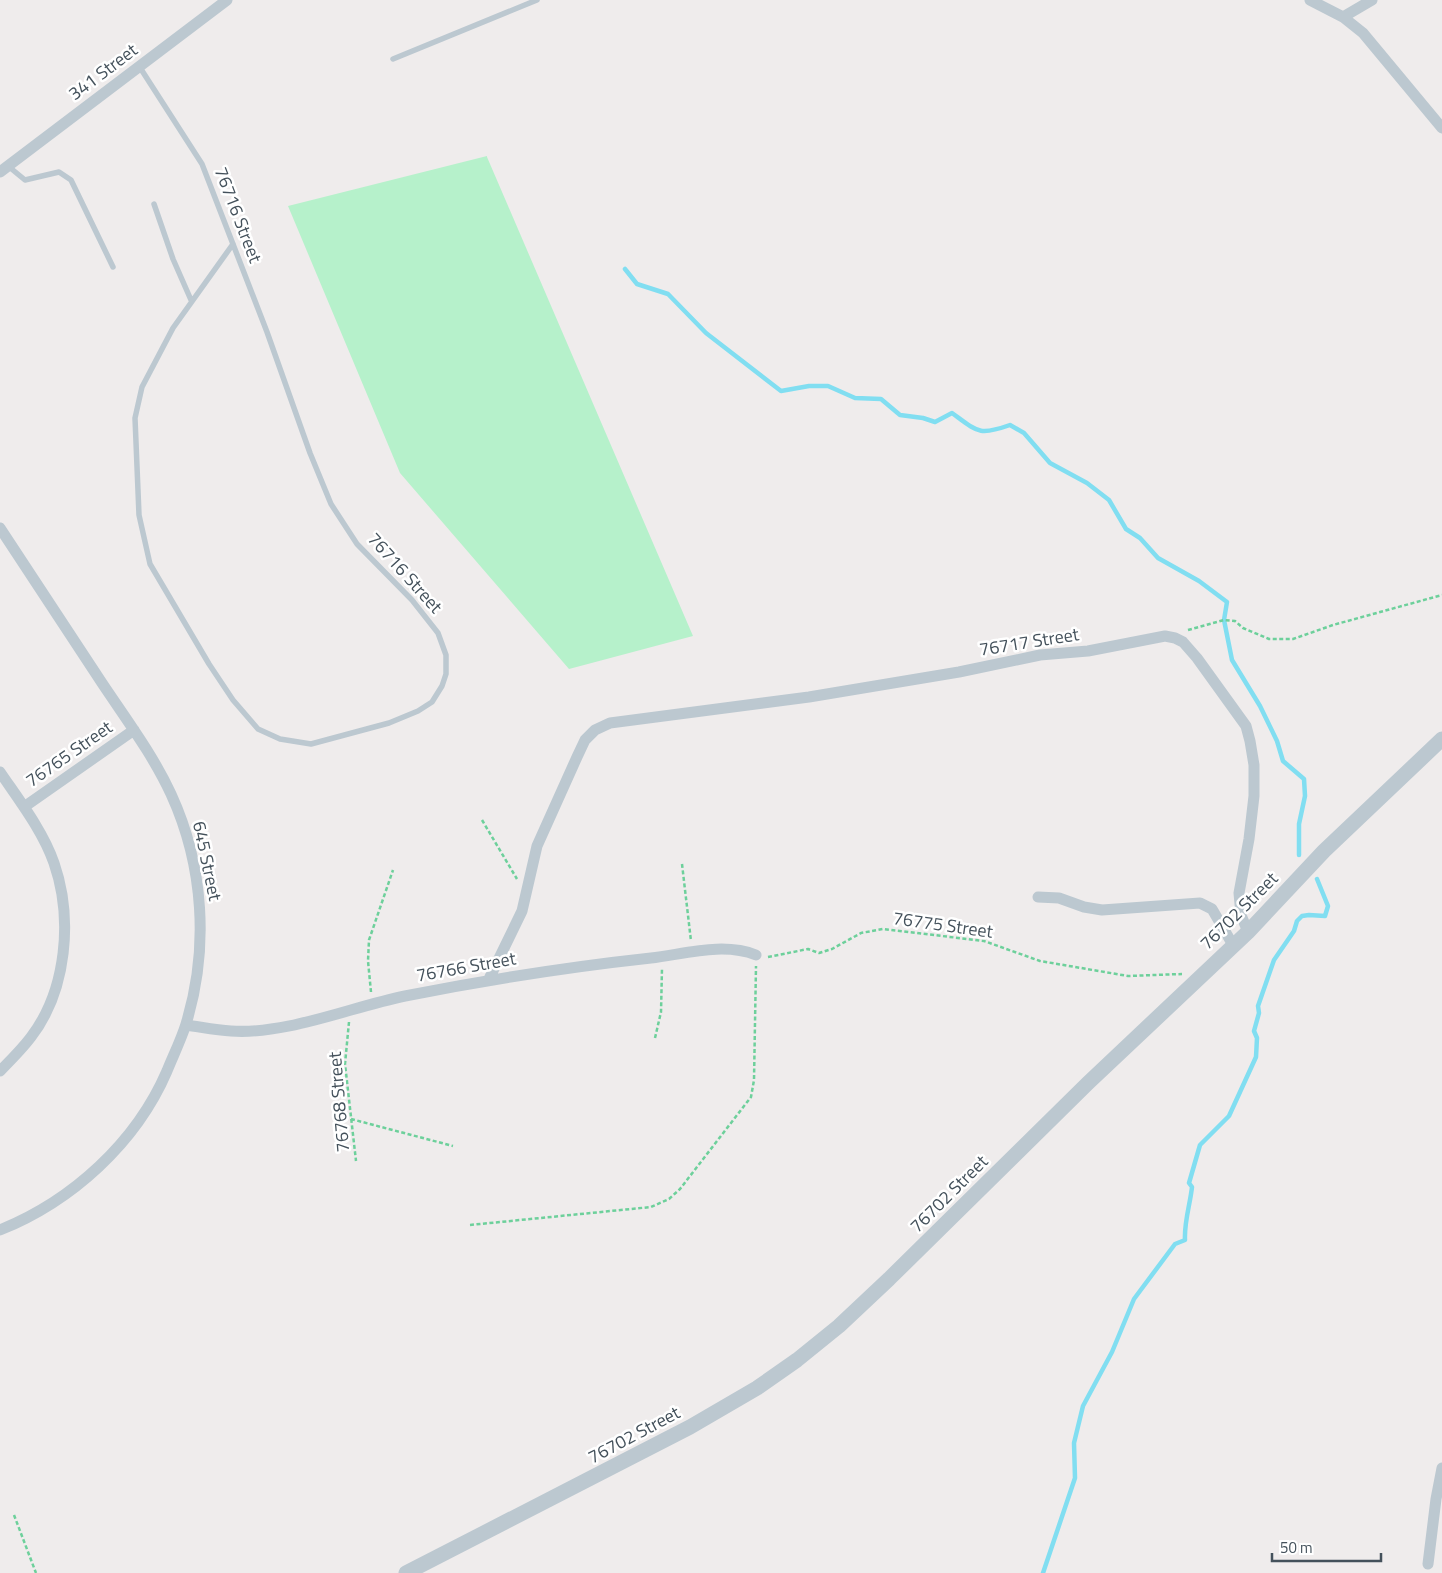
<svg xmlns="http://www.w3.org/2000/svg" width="1442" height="1573" viewBox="0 0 1442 1573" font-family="'Titillium Web',sans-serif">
<rect width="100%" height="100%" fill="#efecec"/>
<path fill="#b6f1cb" d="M487,156V157L693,636L569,669L400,473L288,206Z"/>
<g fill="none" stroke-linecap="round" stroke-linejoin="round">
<path stroke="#81def1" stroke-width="4.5" d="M625,269L637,284L668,294L706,333L781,391L809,386H828L855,398L881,399L900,415L923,418L935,422L952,413C978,432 979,436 1010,425L1024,433L1050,463L1087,483L1109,500L1126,529L1140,538L1158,558L1199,581L1227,602L1224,620L1232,660L1260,706L1277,741L1283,761L1304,779L1305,796L1299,824V855
M1043,1573L1075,1478L1074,1443L1083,1406L1112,1352L1134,1299L1175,1244L1185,1240C1184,1222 1190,1205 1192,1187L1189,1183L1200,1145L1229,1116L1256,1057L1257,1038L1254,1031L1259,1013L1258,1006L1274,960L1294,931L1297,921L1302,916L1309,915L1325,916L1328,906L1317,879"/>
<path stroke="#6dd09b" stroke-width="2.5" stroke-dasharray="4 2.5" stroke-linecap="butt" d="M1188,630L1224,620L1235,621L1243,628L1269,639H1293L1333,625L1442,595
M482,820L517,879
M682,864L691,941
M768,957L808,949L819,953L832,949L861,933L883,929L984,941L1040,961L1128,976L1182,974
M371,992L368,961L369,940L393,870
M349,1022L345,1064L356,1161
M655,1038L661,1012L662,968
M351,1119L453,1146
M470,1225L651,1207L669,1199L680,1189L751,1097L754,1080L756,966
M14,1515L36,1573"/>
<path stroke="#bcc8d0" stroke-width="5.5" d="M393,59L537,0
M139,66L202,164L267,332L310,453L331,504L357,544L412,600L438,633L446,655V674L442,686L432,702L418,711L389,723L311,744L280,739L258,729L233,700L209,664L150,564L139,515L135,418L142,387L173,328L233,244
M8,166L25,180L59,172L71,180L113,267
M154,204L173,259L191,300"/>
<path stroke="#bcc8d0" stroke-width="11" d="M1310,0L1343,17L1363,33L1442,128
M1343,17L1372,0
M0,172L227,0
M0,528C34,580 68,631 102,683C126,719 153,755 171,794C204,866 209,949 186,1024C181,1040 173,1056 167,1071C136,1143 72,1201 0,1230
M0,772C19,800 43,831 54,863C73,918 67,990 31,1037C22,1049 11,1060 0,1071
M24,807L134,730
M1038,897L1059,898L1084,907L1102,910L1200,903L1212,909L1233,945
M489,979L522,911L537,846L577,757L585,740L595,730L610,723L809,697L959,672L1040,655L1088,651L1165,636L1175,638L1183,642L1197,658L1246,726L1250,741L1254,765V796L1249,839L1239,893L1241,915L1248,932
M186,1025C201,1027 216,1030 231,1031C286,1035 351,1007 405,996C486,980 568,967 651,958C685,954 723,942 756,955
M1428,1564L1436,1499L1442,1468"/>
<path stroke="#bcc8d0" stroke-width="15" d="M406,1573L690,1427L757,1388L797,1360L839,1326L889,1279L1088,1083L1248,932L1324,851L1442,739"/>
</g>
<g text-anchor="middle" stroke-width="5" stroke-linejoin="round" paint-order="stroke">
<g font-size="18" fill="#44515b" stroke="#fff">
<text transform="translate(103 72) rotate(-37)" y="6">341 Street</text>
<text transform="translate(238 215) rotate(69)" y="6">76716 Street</text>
<text transform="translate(405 573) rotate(48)" y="6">76716 Street</text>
<text transform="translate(1029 642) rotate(-9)" y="6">76717 Street</text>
<text transform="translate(69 754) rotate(-35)" y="6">76765 Street</text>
<text transform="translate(207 861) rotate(78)" y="6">645 Street</text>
<text transform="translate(1239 911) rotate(-45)" y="6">76702 Street</text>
<text transform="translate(943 925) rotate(8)" y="6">76775 Street</text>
<text transform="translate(466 967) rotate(-10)" y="6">76766 Street</text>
<text transform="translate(339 1102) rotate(-95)" y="6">76768 Street</text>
<text transform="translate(949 1194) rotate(-45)" y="6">76702 Street</text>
<text transform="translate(634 1435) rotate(-28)" y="6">76702 Street</text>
</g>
</g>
<path d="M1272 1553v8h109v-8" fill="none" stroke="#44515b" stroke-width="2.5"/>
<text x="1280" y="1553" font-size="15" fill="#44515b" stroke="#ffffff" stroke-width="4" paint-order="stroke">50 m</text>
</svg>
